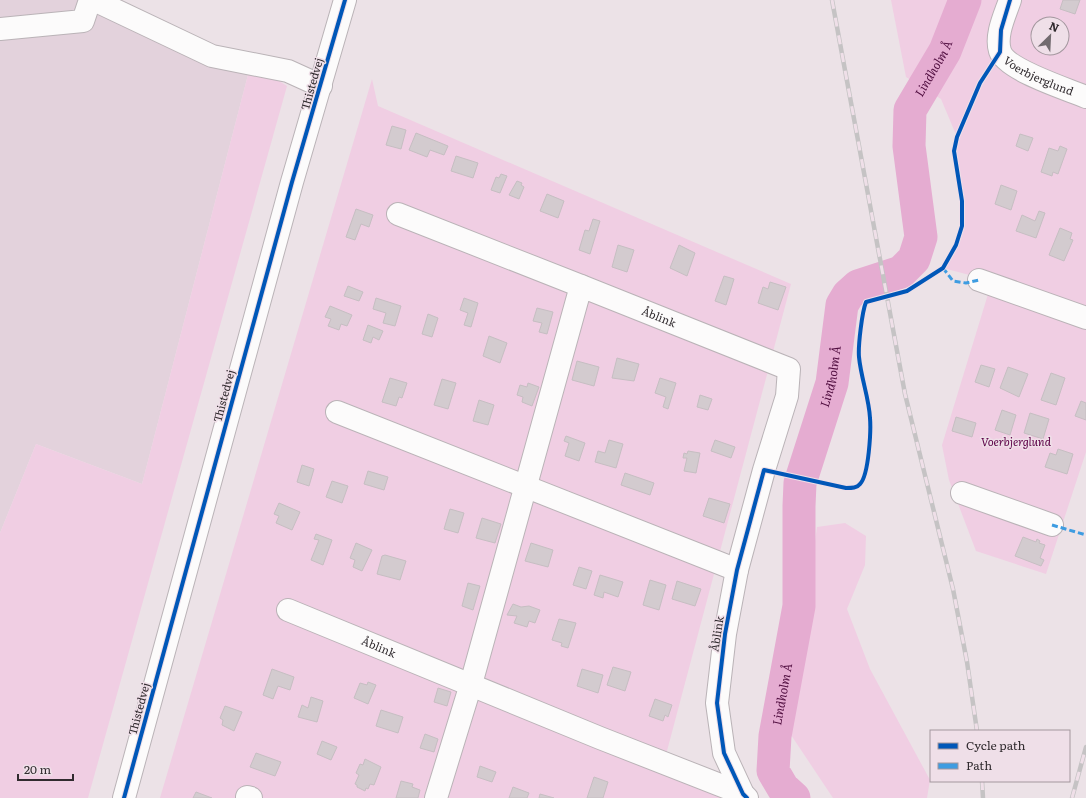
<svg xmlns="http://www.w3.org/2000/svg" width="1086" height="798" viewBox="0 0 1086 798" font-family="Literata,serif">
<rect width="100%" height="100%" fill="#ece2e7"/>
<path fill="#e3d2dc" d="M0,0H112L251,63L142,484L36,444L0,533Z"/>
<path fill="#f0cee3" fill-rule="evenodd" d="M891,0H1086V452L1046,574L976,551L949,480L942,445L992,281L943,268L956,245L962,226V201L954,151L957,137L941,99L906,77ZM1038,24H1062V48H1038Z
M251,63L287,86L88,798H0V533L36,444L142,484Z
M372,79L378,106L791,284L663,766L727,798H160Z
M845,523L866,536L865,565L847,609L870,669L930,780L927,798H833L789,732L817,527Z"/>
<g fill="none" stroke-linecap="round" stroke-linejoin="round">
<path stroke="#e5acd1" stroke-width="33" id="s1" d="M794,798L783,788L773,771L775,736L799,606V506L800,483L832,383L842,305L848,295L858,286L901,272L914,259L921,237L909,146L910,110L945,51L965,0"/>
</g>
<path fill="#d3cbcf" stroke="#c6bec2" d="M1063,0H1080L1075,14L1060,9Z
M392,126L406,130L401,149L386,145Z
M416,133L448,146L444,155L430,150L427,157L409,150Z
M1020,134L1033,138L1028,151L1016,146Z
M1060,146L1067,149L1058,174L1053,172L1052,176L1041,172L1049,148L1058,151Z
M456,156L478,163L473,178L451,171Z
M501,174L507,176L500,193L491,190L496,177L499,178Z
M517,181L522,183L521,185L524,187L519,199L509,195Z
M1001,185L1017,191L1011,210L995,204Z
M547,194L564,201L558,218L540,211Z
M356,209L373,215L369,227L361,224L355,240L346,237Z
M1039,211L1045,213L1036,238L1016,231L1022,215L1035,221Z
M593,219L600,221L590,254L579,250L585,230L589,231Z
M1060,228L1072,233L1070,239L1073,240L1064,261L1049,255Z
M618,245L634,250L627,272L612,267Z
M679,245L695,253L687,276L670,268Z
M724,276L734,279L726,305L715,301Z
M770,282L786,287L778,310L758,303L763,287L768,289Z
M348,286L363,292L359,301L344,296Z
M376,298L401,306L395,326L383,323L386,313L373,309Z
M464,298L478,303L471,327L464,325L468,313L460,310Z
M330,306L352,315L347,326L341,324L339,330L328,326L331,319L325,317Z
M537,308L553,312L547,334L539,332L542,323L533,321Z
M428,314L438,318L432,337L422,334Z
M368,325L383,331L379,340L373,337L371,343L363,340Z
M489,336L507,343L500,363L483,356Z
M617,358L639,364L634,381L612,378Z
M577,361L599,367L594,386L572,380Z
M981,365L995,369L989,387L975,382Z
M1008,367L1028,374L1019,397L1000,388Z
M1051,373L1065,378L1056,405L1041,400Z
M390,378L407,383L402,398L399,397L396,406L382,402Z
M660,378L676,383L668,409L663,407L666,397L655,393Z
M442,379L456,383L448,409L434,405Z
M528,383L539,387L532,406L522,402L523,397L517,395L520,385L527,387Z
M700,395L712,399L708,410L697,407Z
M479,400L494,405L488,425L473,421Z
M1081,401L1086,403V420L1075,416Z
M1002,410L1016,415L1010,435L995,430Z
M1030,413L1049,419L1043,439L1024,433Z
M956,417L976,423L972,437L952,431Z
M566,436L585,443L579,461L565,456L569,443L564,441Z
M609,440L623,444L616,468L595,462L598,451L605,453Z
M715,440L735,447L731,458L711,451Z
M1058,449L1073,454L1067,474L1045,467L1050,453L1056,455Z
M688,451L700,453L696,473L684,471L687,458H683L684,453L687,454Z
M302,465L314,469L309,486L297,482Z
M368,471L388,477L384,490L364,484Z
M625,473L654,483L650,495L621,485Z
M332,481L348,486L342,503L326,497Z
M709,498L730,504L724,523L703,516Z
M279,503L300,512L292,530L276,523L279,516L274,514Z
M450,509L464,513L458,533L444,529Z
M482,518L501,524L495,543L476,538Z
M316,534L332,540L323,565L311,560L319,540L314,539Z
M1023,537L1036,542L1037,539L1040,541L1039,543L1045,545L1040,558L1044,560L1041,566L1015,556Z
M356,543L372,550L362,571L353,567L355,560L350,558Z
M531,543L553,550L548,567L525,561Z
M385,555L406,561L400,580L377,574L382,556Z
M579,567L592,571L586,589L573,585Z
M600,575L623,582L618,597L604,592L603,598L594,595Z
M650,580L666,585L659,610L643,605Z
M677,581L701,589L695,606L672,599Z
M468,583L480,586L473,610L462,606Z
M513,604L521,607L529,606L540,610L535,623L529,621L527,627L514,623L517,616L507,615Z
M559,619L576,623L568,648L561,646L562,643L552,640Z
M613,667L631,672L625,691L607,685Z
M272,669L294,677L290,690L278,686L273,699L263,695Z
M582,669L603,675L598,693L577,686Z
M368,682L376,685L368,704L354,698L360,683L367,685Z
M438,688L451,692L447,706L434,702Z
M311,697L323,701L317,722L298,717L302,705L308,708Z
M655,699L672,705L668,717L665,715L663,721L649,716Z
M225,706L242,712L234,731L222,725L223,720L220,718Z
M381,710L403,717L398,733L376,726Z
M425,734L438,739L434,752L420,748Z
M322,741L337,747L331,760L317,754Z
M256,753L281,762L275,776L250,767Z
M365,759L381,767L374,785L370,784L368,789L366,788L365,791L357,787V785L355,784L359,775L356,773L360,764L363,765Z
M480,766L496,772L492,782L477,777Z
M594,777L608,782L603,798H587Z
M401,781L413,784L412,787L420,790L418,798H396Z
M513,787L529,793L527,798H509Z
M196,792L212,798H193Z
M540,794L554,798H539Z"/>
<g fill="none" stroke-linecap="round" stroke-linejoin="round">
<g stroke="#bab3b7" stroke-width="24">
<g id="minor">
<path d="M94,0L212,56L288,71L321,86"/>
<path id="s2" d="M1010,0C1005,15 995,35 1000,51C1006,70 1067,89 1086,97"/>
<path d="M0,29L83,21L90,0"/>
<path d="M398,214L581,286"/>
<path d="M979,280L1086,318"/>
<path d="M337,412L737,570"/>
<path d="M962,493L1052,525"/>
<path id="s3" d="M288,610L600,738L743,794"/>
<path d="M247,797L251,798"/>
<path id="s4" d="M436,798L471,684L581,286L789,369L787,396L764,470L737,570L725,634L717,703L724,753L743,794L747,798"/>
</g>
</g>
<g stroke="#bab3b7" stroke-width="24">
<path id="major" d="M124,798L292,182L345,0"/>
</g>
<use href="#minor" stroke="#fcfbfb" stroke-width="22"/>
<use href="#major" stroke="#fcfbfb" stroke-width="22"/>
<g stroke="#c5c3c4" stroke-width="4.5">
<path id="rail" d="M832,0L905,394L953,589L967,662L977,731
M982,781L983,798
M1072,798L1086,747"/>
</g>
<use href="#rail" stroke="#efdfe8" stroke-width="3" stroke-dasharray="9" stroke-linecap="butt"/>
<path stroke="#3e9ce1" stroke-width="3" stroke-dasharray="6 3" stroke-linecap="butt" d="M943,268L953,281L966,283L979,280
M1052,525L1086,535"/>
<g stroke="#efdfe8" stroke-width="6">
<path id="cycleway" d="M124,798L292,182L345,0
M747,798L743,794L724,753L717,703L725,634L737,570L764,470L846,488C852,488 857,488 860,484C869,475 871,430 870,418C869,398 861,378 859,357C858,346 862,312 866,302L907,291L943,268L956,245L962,226V201L954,151L957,137L980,83L1000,52L1001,30L1010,0"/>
</g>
<use href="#cycleway" stroke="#0057b8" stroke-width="4"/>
</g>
<g text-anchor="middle" stroke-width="3" stroke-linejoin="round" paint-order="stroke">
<g font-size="11" fill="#312b2f" stroke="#efdfe8">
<text dy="4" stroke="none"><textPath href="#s2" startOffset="100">Voerbjerglund</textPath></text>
<text transform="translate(312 84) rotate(-74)" y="4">Thistedvej</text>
<text dy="4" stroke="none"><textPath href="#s4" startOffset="616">Åblink</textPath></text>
<text transform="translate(224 396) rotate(-75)" y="4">Thistedvej</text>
<text transform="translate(717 634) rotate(-81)" y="4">Åblink</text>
<text dy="4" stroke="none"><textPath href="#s3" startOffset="98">Åblink</textPath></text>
<text transform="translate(139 709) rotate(-75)" y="4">Thistedvej</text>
</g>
<g font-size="11" font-style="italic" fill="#5d0047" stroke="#efdfe8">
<text x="1016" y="446">Voerbjerglund</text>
</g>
<g font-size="12" font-style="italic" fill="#510e40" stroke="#efdfe8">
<text dy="4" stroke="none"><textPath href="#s1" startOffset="796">Lindholm Å</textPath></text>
<text dy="4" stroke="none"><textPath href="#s1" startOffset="436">Lindholm Å</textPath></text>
<text dy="4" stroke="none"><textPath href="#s1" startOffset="112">Lindholm Å</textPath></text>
</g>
</g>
<rect x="930" y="730" width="140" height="52" fill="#efdfe8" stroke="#a3979e"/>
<rect x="938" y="743" width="20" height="6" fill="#0057b8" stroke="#a3979e"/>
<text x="966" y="750" font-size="12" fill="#312b2f">Cycle path</text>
<rect x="938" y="763" width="20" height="6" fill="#3e9ce1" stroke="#a3979e"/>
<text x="966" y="770" font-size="12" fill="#312b2f">Path</text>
<g transform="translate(1050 36) rotate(24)"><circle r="19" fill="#efdfe8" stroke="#a3979e"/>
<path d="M0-3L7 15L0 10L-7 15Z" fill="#726b6f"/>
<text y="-6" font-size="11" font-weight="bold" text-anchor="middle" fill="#312b2f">N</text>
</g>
<path d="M18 774v6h55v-6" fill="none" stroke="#312b2f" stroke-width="2"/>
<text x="24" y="774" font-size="12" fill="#312b2f" stroke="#efdfe8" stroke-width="3" paint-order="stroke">20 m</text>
</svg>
